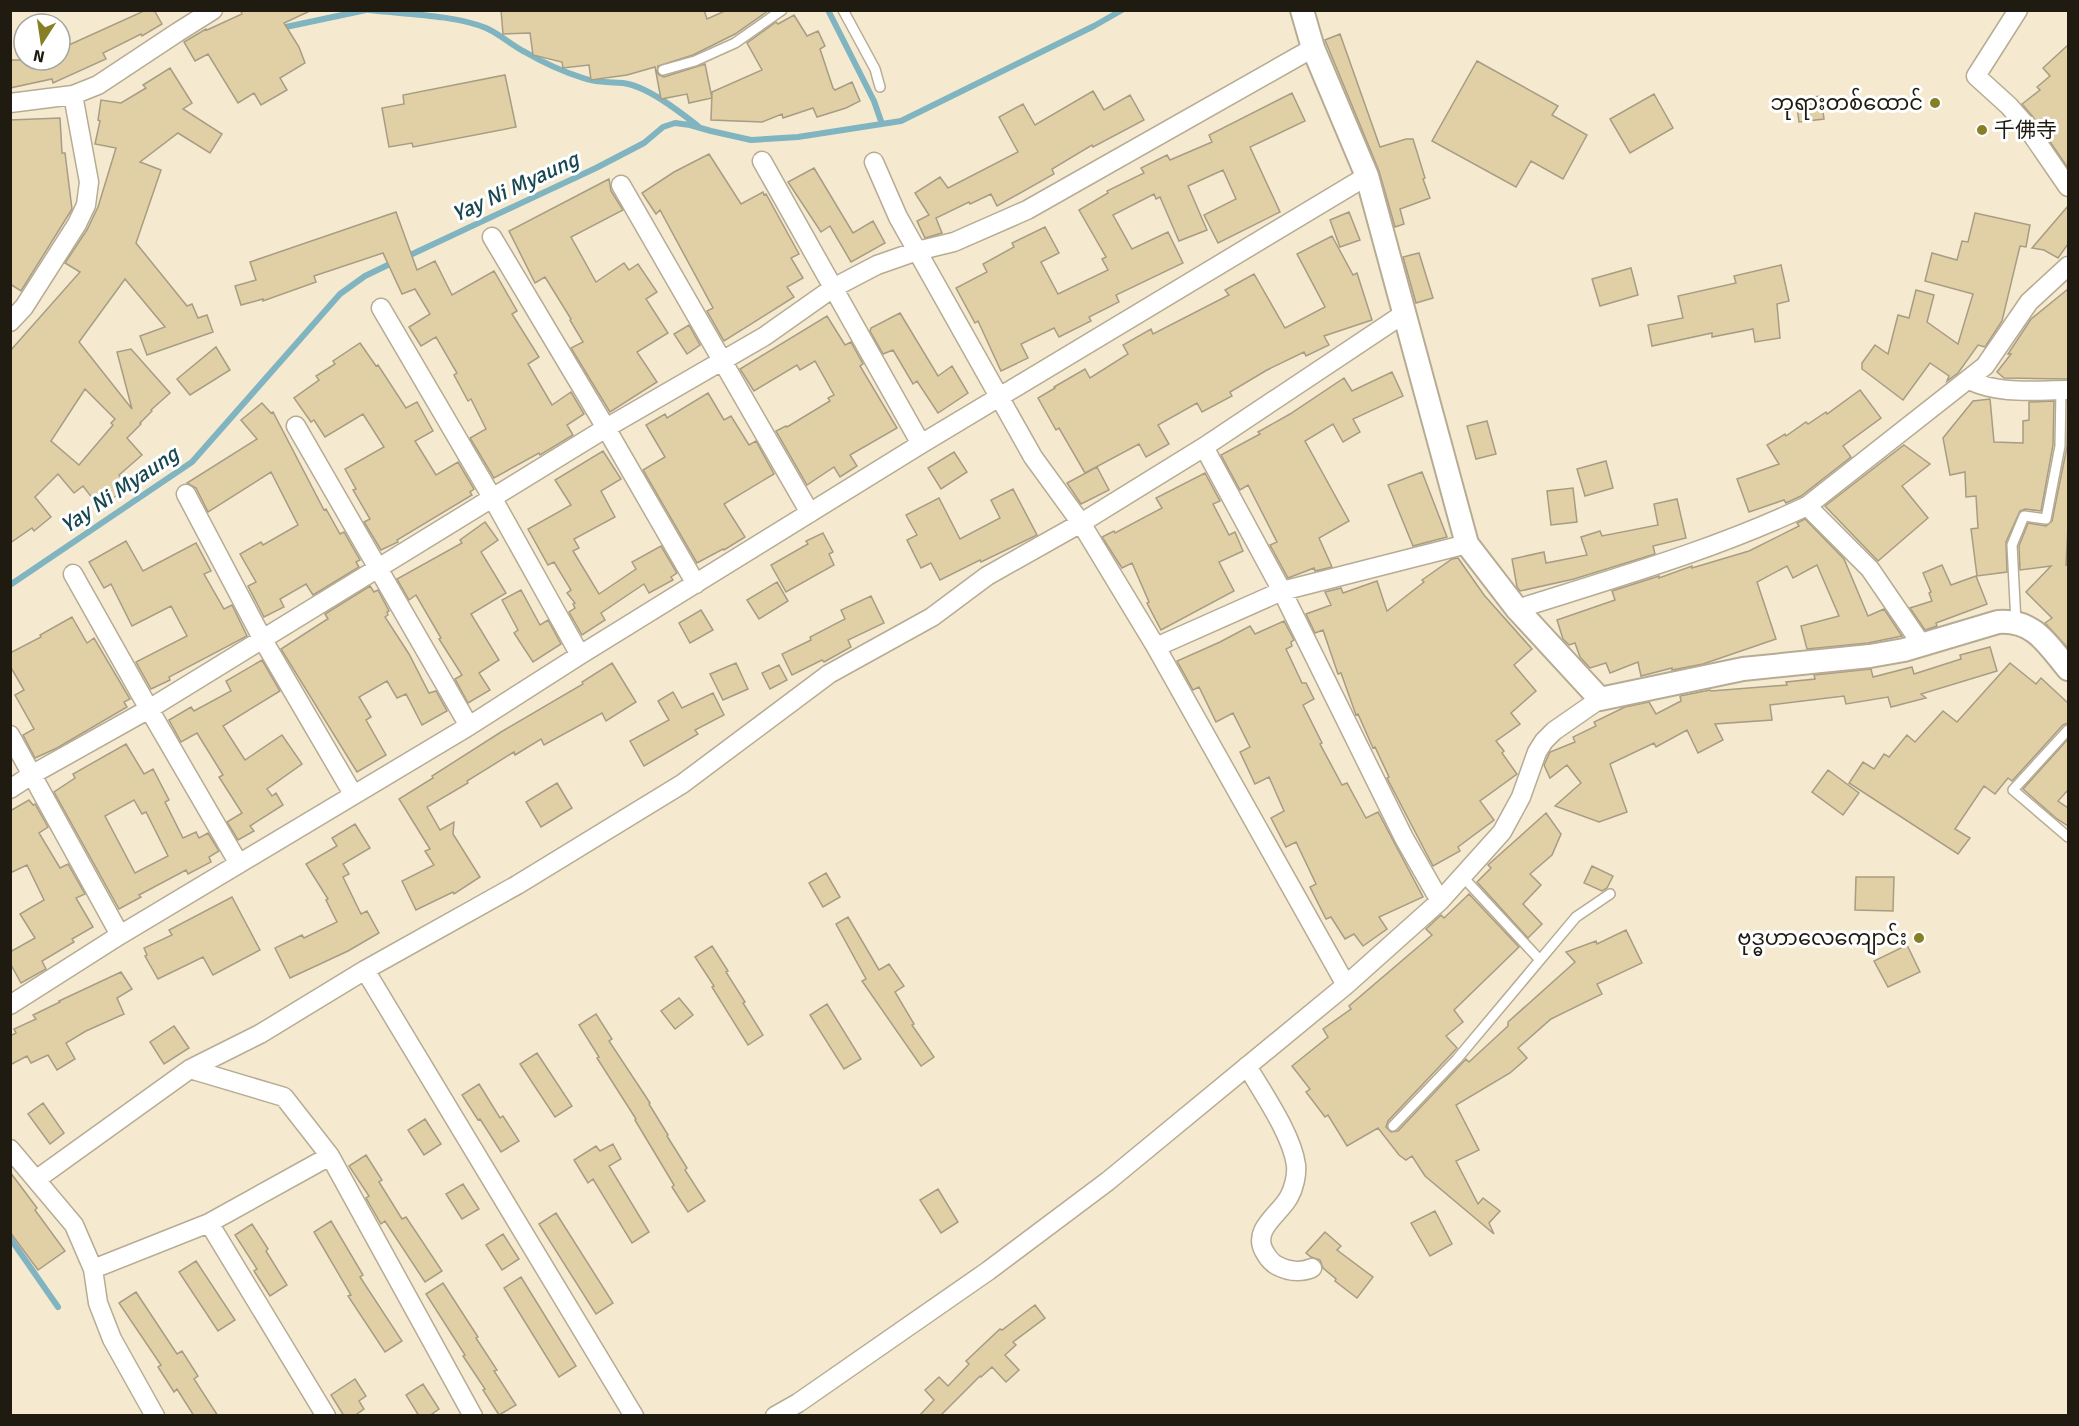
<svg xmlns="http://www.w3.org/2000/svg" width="2079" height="1426" viewBox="0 0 2079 1426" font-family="Signika,'Noto Sans SC','Noto Sans Myanmar',sans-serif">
<rect width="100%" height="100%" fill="#f5eacf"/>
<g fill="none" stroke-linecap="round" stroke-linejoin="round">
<path stroke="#7fb4c0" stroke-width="6" d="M369,10C403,14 455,15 486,28C500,34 511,45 525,52C542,62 564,72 583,78C597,83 609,82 623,83C647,86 680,112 698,126
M828,10L874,101L882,124
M281,28L366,10
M406,257L596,168L644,143L663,127L675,123L690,125L711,131L751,140L798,137L901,121L1094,26L1122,10
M10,585L192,462L340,294L365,276L394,262
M10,1238L58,1307"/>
</g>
<path fill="#e1cfa5" stroke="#a79d84" stroke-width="1.5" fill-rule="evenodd" d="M146,10H154L162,24L142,36L141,34L103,53L106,59L53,83L52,79L10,88V60H60V49Z
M240,10H312L284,23L299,47L305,63L280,78L287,90L261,105L254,93L238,103L208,54L195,61L184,42L206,29L207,30L242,14Z
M501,10H704L707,19L727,10L768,11L735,34L693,55L658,66L657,72L659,75L664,77L705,64L712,98L689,103L687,94L661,99L655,67L627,75L591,80L589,65L563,68L562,62L533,55L530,33L503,34Z
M794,15L807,36L818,31L825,46L820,49L833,88L835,90L852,82L860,101L846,108L817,117L813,108L783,118L782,114L762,122L711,120L712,92L762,70L747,43L776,22L778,24Z
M1340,34L1380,147L1406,139H1413L1425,178L1423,179L1430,198L1400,209L1404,224L1395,227L1379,171L1325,40Z
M2068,45V168L2033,117L2022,104L2040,90L2037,87L2050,76L2043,68Z
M1477,61L1558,106L1552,115L1587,135L1563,179L1531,161L1516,187L1432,141Z
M170,68L192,103L183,109L222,134L210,153L178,133L140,162L161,170L136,243L187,306L192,304L198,318L207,315L213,332L147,355L140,336L165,327L125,279L79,342L132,409L117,352L131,349L170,393L151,410L152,411L140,423L141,424L127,438L142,455L119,475L124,481L116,487L121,492L100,508L83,486L74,493L58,474L35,497L51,517L34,531L32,528L10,543V351L80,272L65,263L87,230L98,207L116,148L95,144L100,121L98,120L101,100L121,103L146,88L143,85ZM85,389L115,419L111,423L113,425L79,465L51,441Z
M505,75L516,127L413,147L412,143L389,147L382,108L404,104L403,95Z
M1093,91L1104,110L1130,95L1144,120L1093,147L1092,145L1052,169L1054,174L997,206L991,194L970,204L969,202L936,218L942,233L925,238L917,221L929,215L915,193L940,177L948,188L1018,152L999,117L1023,104L1035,125Z
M1292,93L1305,121L1250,147L1280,212L1218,243L1204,215L1236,199L1223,170L1188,186L1207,230L1179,241L1160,197L1156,199L1154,194L1113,215L1132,249L1168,232L1183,263L1116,295L1119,302L1089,317L1091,321L1059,337L1054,328L1021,344L1028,358L1001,371L978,321L975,323L956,288L987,272L983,264L1014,247L1012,243L1045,227L1059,253L1041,262L1058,294L1108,270L1102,259L1106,257L1079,210L1108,193L1107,191L1144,173L1141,168L1167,155L1170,160L1212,142L1209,135Z
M1654,94L1673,128L1630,153L1610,119Z
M1821,96L1824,119L1799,122L1796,99Z
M60,118L62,153H65L72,209L21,291L10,284V120Z
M709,154L741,204L763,192L764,195L766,194L799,254L791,258L803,278L787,287L794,297L724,341L707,311L713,308L660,210L656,214L642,193L674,172Z
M814,168L853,233L873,221L885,243L851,262L830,226L821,232L788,182Z
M609,179L611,191L623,210L571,237L596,282L624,263L629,270L638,264L657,292L646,299L668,333L637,352L657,382L610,412L571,348L583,342L570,320L571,319L545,277L535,283L509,231Z
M2068,206V244L2058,258L2044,250L2032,248Z
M396,212L417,270L435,261L452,295L494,271L517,311L512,314L539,357L528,364L552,405L571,392L584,414L567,425L573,435L540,455L539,453L494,478L470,438L486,429L471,399L468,401L454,375L457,373L436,337L421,346L409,327L430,314L415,289L402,294L383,253L314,276L316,282L263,301V299L241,305L235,286L256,280L250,262Z
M1349,212L1360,240L1340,247L1330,220Z
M1975,213L2030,225L2026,247L2020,246L2002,321L1985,347L1978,345L1958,373L1947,381L1949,376L1930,363L1903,400L1862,369V363L1875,345L1888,354L1898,315L1909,318L1916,290L1934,295L1927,322L1958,344L1973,294L1925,281L1932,253L1957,260L1962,241L1968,242Z
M1332,236L1353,275L1357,273L1372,320L1324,336L1329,345L1306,356L1304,352L1267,370L1230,392L1232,396L1202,412L1197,403L1158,425L1169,444L1146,457L1139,444L1085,473L1059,428L1056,430L1038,398L1055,388L1054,387L1085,369L1090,378L1128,354L1123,345L1151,329L1153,334L1229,295L1225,290L1254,274L1285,328L1325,307L1297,254Z
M1419,253L1433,298L1416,303L1403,257Z
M1781,265L1789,301L1777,304L1780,338L1755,342L1753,329L1712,337V333L1652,346L1648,325L1683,318L1678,296L1736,283L1734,276Z
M1631,268L1638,295L1600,306L1592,279Z
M2068,289V379L2004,378L1997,372L2011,354H2008L2031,319Z
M900,313L938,376L952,366L968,393L938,413L917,381L913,384L893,350L883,354L870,331L871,328Z
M827,316L845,345L851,342L863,364L860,366L897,428L850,455L857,466L840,477L834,467L807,485L776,431L786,426L787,427L830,401L828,398L834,395L815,361L800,370L797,365L754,391L740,369Z
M689,325L700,345L687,354L674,334Z
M360,343L376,366L378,365L406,408L417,402L433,431L415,441L436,475L458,462L474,489L470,492L472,495L397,540L398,542L381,550L364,522L370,519L353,490L356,489L345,469L384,447L363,414L325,437L314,420L311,422L294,398L319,380L316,376L335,364L333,361Z
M216,347L230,370L190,395L177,379Z
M1392,372L1403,396L1353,419L1360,432L1343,442L1333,424L1305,441L1349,521L1319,538L1332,567L1315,571L1314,568L1288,578L1270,545L1277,542L1248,485L1240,490L1221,455L1260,434L1258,432L1290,414L1344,378L1352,391Z
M1860,390L1881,418L1843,446L1851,457L1801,496L1786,503L1784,500L1749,512L1737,479L1779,464L1767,445L1785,434L1786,436L1806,422L1808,424L1826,412L1827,414Z
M708,393L724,420L731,416L749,445L756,441L774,474L724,504L745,537L724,550L723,549L697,563L643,470L665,457L646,425L665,414L667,418Z
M1990,399L1994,442L2023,443V421L2029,420V402L2054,401L2053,445L2041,511L2025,509L2020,511L2006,542L2007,572L1977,576L1971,529L1978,528L1976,496L1966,497L1965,472L1950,475L1943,438L1973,401Z
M2068,401V526L2066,565L2068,564V648L2045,623L2052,618L2026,592L2051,566L2020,570L2019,546L2028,523L2046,526L2052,521L2067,447Z
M262,403L271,413L273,412L324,510L326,509L340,534L344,532L360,560L356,562L359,567L313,595L306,584L280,599L284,607L264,617L248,586L256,582L240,554L261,542L263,545L298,525L271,472L208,512L196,488L187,483L257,439L241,420Z
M1487,421L1496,454L1476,459L1467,426Z
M1904,445L1930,464L1902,486L1928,518L1878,561L1825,506Z
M603,451L621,479L601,491L615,517L574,539L579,548L573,551L599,594L636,569L632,562L661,546L677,573L671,577L673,580L649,593L644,584L601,613L605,620L582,635L569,612L575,608L573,604L575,603L567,593L571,590L554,562L548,565L528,529L571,505L555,480Z
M954,452L967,472L941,489L928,468Z
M1606,461L1613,488L1585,496L1577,469Z
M1097,467L1109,490L1081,504L1067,483Z
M1422,472L1447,537L1413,546L1388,485Z
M1205,473L1220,501L1213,504L1229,535L1235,532L1243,551L1219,562L1234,591L1161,630L1147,603L1149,602L1132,563L1122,568L1102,537L1114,531L1115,533L1162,508L1156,498Z
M1573,488L1577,522L1551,525L1547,491Z
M1013,489L1037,535L981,562L980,560L940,580L931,563L921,568L907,540L917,535L906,515L939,498L960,539L1000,518L991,500Z
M1677,499L1686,538L1653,546L1655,554L1574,579L1520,591L1517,587L1512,559L1544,552L1546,563L1587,555L1581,537L1600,531L1602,536L1658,525L1654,504Z
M1805,519L1844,559L1868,616L1884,609L1902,636L1868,643L1807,649L1801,626L1839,616L1817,565L1793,578L1787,566L1757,582L1776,639L1703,664L1672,670V668L1641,676L1638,662L1610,673L1606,663L1590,668L1580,657L1575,643L1569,645L1563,639L1557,620L1615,600L1612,591L1659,576V578L1692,566V568L1749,551L1799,526L1797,523Z
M485,522L498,540L481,552L506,593L471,614L499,660L479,673L490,690L468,703L455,679L462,675L439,639L441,638L416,595L409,600L397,579L462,543L460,540Z
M823,533L833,552L829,554L834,565L786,592L771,565L808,544L806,541Z
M126,541L143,571L196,543L211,571L204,574L224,609L232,605L247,636L169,677L170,680L151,689L136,662L187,636L171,606L132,626L111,584L104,588L89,562Z
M1458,558L1484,595L1532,649L1514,665L1536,691L1511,713L1520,724L1496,741L1504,751L1502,753L1517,774L1480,801L1494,820L1458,847L1460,851L1433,866L1387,778L1389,777L1375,747L1373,748L1358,714L1356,715L1341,673L1338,674L1323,630L1315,633L1306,614L1331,605L1325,592L1341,588L1343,593L1377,581L1387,611L1424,582L1422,580L1452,559Z
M1942,565L1951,585L1976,576L1987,604L1936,623L1937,626L1925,630L1910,608L1932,601L1929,593L1931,592L1923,573Z
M777,582L788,601L759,619L747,600Z
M370,586L374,592L378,590L389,611L387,612L388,615L385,617L409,654L429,693L436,691L447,711L422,725L406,694L397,698L387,681L359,697L371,717L366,720L386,755L357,772L281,649L326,620L328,619L325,614Z
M521,590L540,625L548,620L561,644L533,662L514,633L518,630L502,600Z
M871,596L884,623L848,640L851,647L824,662L822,660L792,675L782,654L811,640L810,637L845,619L841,610Z
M701,610L713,630L690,643L679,623Z
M72,617L87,643L94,638L130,699L124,702L127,707L57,748L35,758L23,735L34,729L15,695L24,690L10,666V653L41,637L40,635Z
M1284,621L1294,640L1291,642L1292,646L1286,649L1302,683H1306L1314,699L1303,705L1322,743L1320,744L1342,785L1347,783L1366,818L1378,812L1423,897L1379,917L1387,929L1363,946L1354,934L1345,939L1331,917L1326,919L1310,887L1316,884L1296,842L1286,847L1271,818L1284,811L1269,777L1255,784L1240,752L1250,747L1233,713L1216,722L1199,687L1193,690L1177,661L1220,642L1250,626L1255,634Z
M1990,647L1997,671L1921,694L1926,698L1891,707L1888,697L1846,704L1844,696L1770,705L1772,720L1715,724L1723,740L1698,753L1687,730L1656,747L1654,743L1610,764L1627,812L1599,822L1555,806L1581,783L1567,765L1550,778L1544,765L1550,752L1575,742L1573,737L1596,726L1594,722L1625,707L1649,702L1656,714L1681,701L1680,696L1710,690L1711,691L1787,685L1786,682L1815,679L1814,675L1871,669L1873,677L1912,667L1914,674L1961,659L1960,655Z
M262,660L280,691L223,726L245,760L282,735L302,764L267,789L272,796L276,793L283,805L250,826L254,831L238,840L227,822L242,813L219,777L223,775L197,733L181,742L169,720L191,707L194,711L231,691L226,681Z
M612,663L636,702L606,721L602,713L544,745L541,739L515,755L514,752L467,781L468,783L427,807L440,830L454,822L453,834L480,877L454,894L453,892L416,910L402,881L434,865L425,851L430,849L399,799L433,778L432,776L501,732L583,684L582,682Z
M736,663L748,689L723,700L710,674Z
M2010,663L2036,684L2041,678L2068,703V723L2063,725L2012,781L2008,778L1995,794L1984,786L1955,829L1970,838L1958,854L1849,783L1863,762L1874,769L1884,754L1889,757L1907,735L1915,742L1943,711L1957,722Z
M779,665L787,680L770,689L762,673Z
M673,692L682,708L713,693L724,715L695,730L698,734L644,766L630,741L669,720L658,701Z
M2068,739V790L2058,801L2068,808V826L2057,819L2023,789Z
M126,744L144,774L153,769L169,800L165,802L183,838L196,832L199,838L208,833L219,851L209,857L211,862L188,874L186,870L139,895L141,897L119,909L54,792L75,778L73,774ZM134,800L142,814L146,812L168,856L135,873L105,816Z
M1828,770L1859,793L1843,815L1812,792Z
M557,783L572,808L541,827L526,802Z
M29,800L33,805L35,804L48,827L39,833L60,868L68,864L85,894L76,898L93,927L72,939L74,942L42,961L46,969L21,983L10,963V952L35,938L20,914L44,900L27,865L10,873V811Z
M1546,813L1561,834L1552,855L1530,874L1541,885L1523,904L1542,924L1528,938L1477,882L1491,868L1488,865Z
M355,824L370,848L343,864L349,874L343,877L361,914L367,911L379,933L348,951L290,978L275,948L302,935L304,938L337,922L326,900L328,899L306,864L337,846L332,838Z
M1592,866L1613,876L1607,888L1602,891L1584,883Z
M826,873L840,897L823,907L809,883Z
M1856,877H1894L1893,911L1855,910Z
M1469,894L1519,947L1454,1010L1463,1022L1446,1036L1457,1048L1388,1121L1386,1127L1391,1132L1398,1131L1466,1059L1469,1062L1508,1026V1022L1575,962L1566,952L1596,941L1597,944L1626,930L1642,963L1597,984L1602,994L1551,1019L1518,1048L1527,1058L1510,1073L1456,1105L1479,1150L1456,1161L1478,1204L1483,1198L1500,1211L1489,1223L1494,1234L1425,1176L1412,1156L1406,1160L1399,1155L1378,1128L1347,1146L1328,1115L1325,1117L1306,1092L1310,1089L1292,1066L1328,1037L1323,1029L1351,1009L1349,1006L1432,935L1426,929L1441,915L1444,918Z
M232,897L260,950L213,975L203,957L158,979L145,956L147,955L144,948L172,935L169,930Z
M848,917L879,970L889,964L904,986L895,992L914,1024L912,1025L934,1057L921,1066L862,981L866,979L836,924Z
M1907,945L1920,972L1888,987L1874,961Z
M712,946L728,971L726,972L745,1002L743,1003L763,1035L748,1045L712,987L714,986L695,957Z
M121,972L132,989L117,998L124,1014L86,1031L66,1043L75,1059L57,1070L48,1055L31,1063L27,1056L10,1065V1036L16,1033L14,1029L36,1019L33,1015L60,1002L59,1001Z
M679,998L693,1015L675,1029L661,1011Z
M827,1004L861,1059L844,1069L810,1015Z
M596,1014L612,1039L609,1041L650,1103L649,1104L668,1135L667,1136L687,1168L685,1170L705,1201L688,1212L672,1187L674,1185L635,1120L636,1119L597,1058L599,1057L579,1025Z
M174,1026L189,1048L164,1064L150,1042Z
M537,1053L572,1106L555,1117L520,1064Z
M479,1084L500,1118L503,1116L519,1141L501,1152L480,1119L478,1120L462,1095Z
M43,1103L64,1133L50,1144L28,1114Z
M425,1119L441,1144L424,1155L408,1130Z
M613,1144L621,1159L609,1166L649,1232L632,1243L593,1179L588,1183L574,1160L596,1146L600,1151Z
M366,1155L382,1180L379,1182L402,1219L406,1217L442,1271L425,1282L385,1221L381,1224L366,1198L369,1196L349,1166Z
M10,1172L37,1208L35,1210L65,1251L38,1270L10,1232Z
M463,1184L479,1209L462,1219L446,1194Z
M938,1189L958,1222L941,1233L920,1200Z
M1435,1211L1452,1244L1430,1256L1411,1223Z
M556,1213L613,1303L596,1314L539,1224Z
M331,1221L363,1275L360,1277L402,1341L385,1352L348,1296L351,1295L314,1232Z
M252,1224L268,1249L266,1251L287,1285L270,1296L254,1271L257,1269L235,1235Z
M1325,1232L1341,1246L1337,1250L1373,1277L1357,1298L1335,1281L1336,1279L1323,1268L1320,1260L1311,1257L1306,1253Z
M503,1234L519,1259L502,1270L486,1245Z
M196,1261L235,1320L218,1331L179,1272Z
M521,1277L576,1366L559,1377L504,1288Z
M443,1283L478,1337L476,1338L497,1370L494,1371L516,1405L499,1415L483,1390L485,1389L463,1356L465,1355L426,1294Z
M136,1292L177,1354L182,1351L198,1376L194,1379L218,1416H194L177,1389L174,1392L158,1367L161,1365L119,1303Z
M1035,1305L1045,1318L1013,1342L1016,1345L1005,1355L1019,1370L1006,1382L992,1367L981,1377L980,1376L940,1416H919L934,1400L925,1390L939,1377L948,1386L969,1364L966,1361L1000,1329L1002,1330Z
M355,1379L366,1396L359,1401L364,1409L354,1416H344L331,1395Z
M423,1384L439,1409L429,1416H419L406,1395Z"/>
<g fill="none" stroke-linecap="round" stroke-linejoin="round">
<g stroke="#b7ac93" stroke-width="12">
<path id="service" d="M843,10L875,69L880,87
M663,70L695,61L735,43L782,10
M2016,623L2012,545L2024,516L2046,519L2060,446L2061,390
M2068,730L2013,790L2068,837
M1462,876L1540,960
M1393,1126L1457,1059L1576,917L1610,894"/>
</g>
<g stroke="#b7ac93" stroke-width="21">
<path id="minor" d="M2018,10L1976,76L2009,106L2024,123L2068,187
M10,103L73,95L98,85L178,32L213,10
M762,161L921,444
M874,162L898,217L1033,457L1081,523L1156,647L1346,985
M621,185L810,513
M492,237L606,428L696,584
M381,308L493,499L580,655
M10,322L24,307L77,224L86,205L89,182L73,95
M1969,380C2000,395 2035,390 2068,390
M296,426L469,726
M1204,447L1282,591L1404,838L1440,901
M186,494L263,640L353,794
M1807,506L1870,569L1922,645
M73,574L149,709L239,864
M1517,609C1615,578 1714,550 1807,506L1985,366L2029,302L2068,266
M1156,647L1282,591L1467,544
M10,735L120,935
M10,789L33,774L149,709L606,428L765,336L833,288L877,265L917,251L954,242L1027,210L1313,48
M365,970L634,1416
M10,1005L120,935L469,726L580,655L921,444L1367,176
M1247,1066C1263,1093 1292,1135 1296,1165C1297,1175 1294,1188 1289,1197C1280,1214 1252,1229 1264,1251C1268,1258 1270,1261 1276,1265C1287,1271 1300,1273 1312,1268
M190,1069L284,1097L330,1156L473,1416
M10,1149L74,1225L93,1269L98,1303L112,1339L155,1416
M37,1179L190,1069L260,1034L365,970L517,885L682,784L829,674L932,617L987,576L1081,523L1204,447L1405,313
M209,1223L330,1156
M93,1269L209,1223L326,1416
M775,1416L798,1403L988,1271L1108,1181L1346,985L1440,901L1502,832L1521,797L1537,752L1544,741L1554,731L1600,699"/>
</g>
<g stroke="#b7ac93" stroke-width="26">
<path id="tertiary" d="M1302,10L1313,48L1367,176L1467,544L1517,609L1600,699L1743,669L1870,656L1904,650L1998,622C2034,619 2048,645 2068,669"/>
</g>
<use href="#service" stroke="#fff" stroke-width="9"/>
<use href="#minor" stroke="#fff" stroke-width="18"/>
<use href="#tertiary" stroke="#fff" stroke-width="22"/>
</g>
<g fill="#867f26" stroke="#fff" stroke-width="2">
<circle cx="1935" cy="103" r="6"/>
<circle cx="1982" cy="130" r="6"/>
<circle cx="1919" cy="938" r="6"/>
</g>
<g text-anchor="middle" stroke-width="6" stroke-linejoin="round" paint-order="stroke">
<g font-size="21" fill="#1f1b11" stroke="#fff" text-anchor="end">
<text x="1923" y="110">ဘုရားတစ်ထောင်</text>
<text x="1994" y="137" text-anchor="start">千佛寺</text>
<text x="1907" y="945">ဗုဒ္ဓဟာလေကျောင်း</text>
</g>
<g font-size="22" font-style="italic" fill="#174751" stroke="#fff">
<text transform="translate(515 186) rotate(-25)" y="8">Yay Ni Myaung</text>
<text transform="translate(119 489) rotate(-34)" y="8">Yay Ni Myaung</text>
</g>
</g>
<rect width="2079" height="1426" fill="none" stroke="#1f1b11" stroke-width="24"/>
<g transform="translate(42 42) rotate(192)"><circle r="28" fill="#ffffff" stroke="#a5a4a0" stroke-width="1.5"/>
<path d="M0-4.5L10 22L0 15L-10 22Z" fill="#867f26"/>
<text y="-9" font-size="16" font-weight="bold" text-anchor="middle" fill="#1f1b11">N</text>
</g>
</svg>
